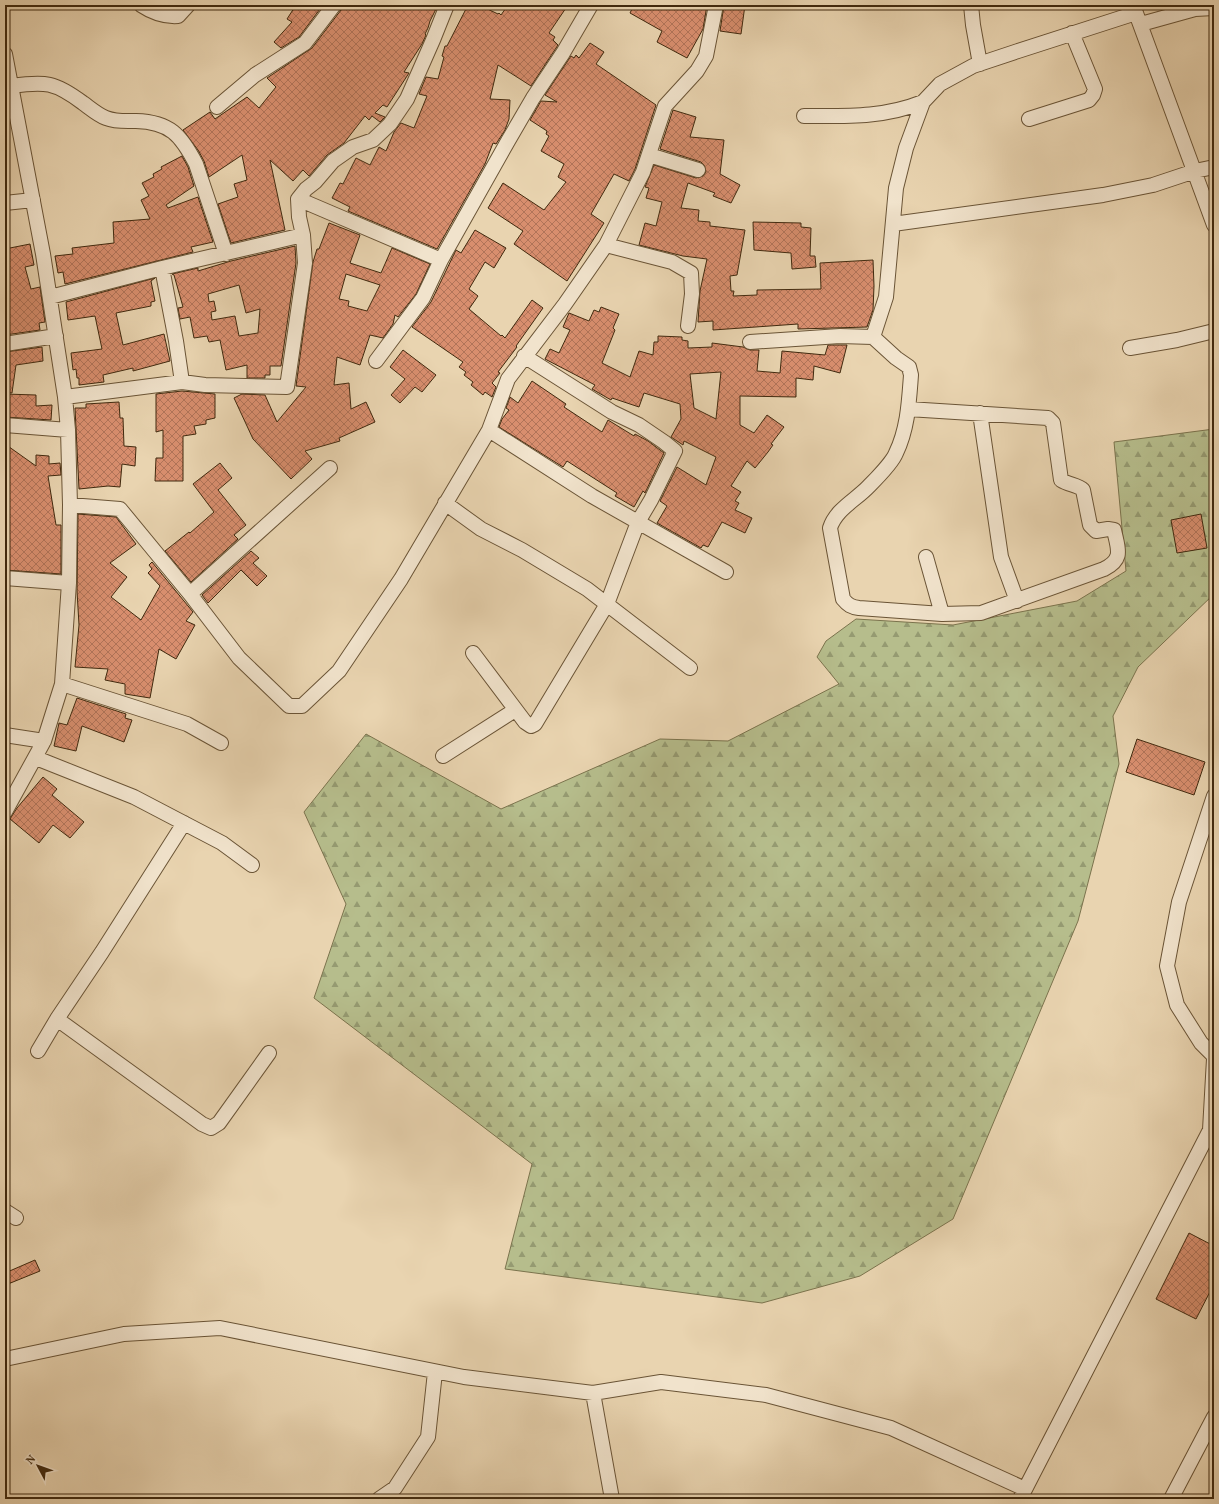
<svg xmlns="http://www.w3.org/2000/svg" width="1219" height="1504" viewBox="0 0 1219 1504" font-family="Vollkorn,serif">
<defs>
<pattern id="forest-firs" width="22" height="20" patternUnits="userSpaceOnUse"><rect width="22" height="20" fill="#b6bd8c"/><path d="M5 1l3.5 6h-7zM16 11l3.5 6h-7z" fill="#959a71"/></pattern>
<pattern id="building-cross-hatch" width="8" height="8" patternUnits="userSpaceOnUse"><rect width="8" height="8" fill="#d88e6e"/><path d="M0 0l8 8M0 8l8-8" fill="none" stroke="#b17459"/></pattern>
</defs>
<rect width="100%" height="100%" fill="#e9d4b0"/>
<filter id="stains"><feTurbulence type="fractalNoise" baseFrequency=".005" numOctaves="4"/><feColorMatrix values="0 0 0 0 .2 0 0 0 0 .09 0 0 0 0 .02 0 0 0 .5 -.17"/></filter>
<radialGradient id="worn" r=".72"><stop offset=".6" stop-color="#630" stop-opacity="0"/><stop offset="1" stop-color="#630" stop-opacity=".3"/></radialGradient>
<path fill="url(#forest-firs)" stroke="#7b734d" d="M1214,429V594L1138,667L1113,716L1119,764L1078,921L953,1219L860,1276L762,1303L505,1269L532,1164L314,998L346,904L304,812L366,734L501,809L660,739L728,741L839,684L817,657L826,641L856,619L953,625L1077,601L1126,571L1114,442Z"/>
<path fill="url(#building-cross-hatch)" stroke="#40290e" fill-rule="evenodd" d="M296,5H323L299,37L281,48L274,42L292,22L287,19Z
M342,5H438L430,21L428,28L425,34L426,35L422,44L404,72L409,73L387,107L383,105L375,113L385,117L380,122L372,116L369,120L365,116L344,143L327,155L309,176L303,170L293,181L270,160L285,230L231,243L218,204L238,197L234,184L247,180L242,155L209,177L204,161L198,150L183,130L210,112L215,119L247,97L259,108L276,87L267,78L312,48L341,10Z
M468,5H479L498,14L499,13L501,15L508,5H568L549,33L555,37L553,40L558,45L531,86L498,65L490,99L510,100L509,119L505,130L496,144L493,143L485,164L437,249L348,211L350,207L332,198L340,183L343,184L356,158L370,165L379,147L386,151L394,132L401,123L414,128L427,96L419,94L426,77L438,79L444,57L442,56L445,46H447Z
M634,5H707L703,29L687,58L657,42L662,31L630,13Z
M724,5H745L741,34L720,31Z
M590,43L604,52L596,64L656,105L635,169L629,181L614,174L591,214L604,223L567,281L514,244L523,231L488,208L503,183L544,210L566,182L558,177L564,164L541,151L549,136L546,134L547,131L530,120L541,101L557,102L545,95L571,56L574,58L576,55L579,58Z
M673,110L696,117L690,137L724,140L720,174L740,185L731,203L713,196L715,193L688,183L681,208L699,210L698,221L710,222V226L745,230L737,275L730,276L731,291H734L733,296L757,295V290L821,289L820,263L873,260L874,286L873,310L867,327L798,329V324L713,330V321L698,322L700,291L707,259L683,256L639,245L645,223L656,226L662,202L646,198L649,188L645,187L654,165L696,178L703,176L706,172L704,165L701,162L660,149Z
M182,156L188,167L194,186L166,205L168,208L198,197L213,242L191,247L193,252L65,284L63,272L58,273L55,256L73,254L72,248L114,243L113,222L150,219L141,200L149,196L142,183L154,177L153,174L162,169L161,167Z
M753,222L801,223V227L811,228L810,256H815L816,267L792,269L791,253L754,250Z
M329,223L360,235L350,263L381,273L392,248L430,264L416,294L398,317L395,315L393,324L383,338L370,335L360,365L337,357L334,385L349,383L351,409L366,402L375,422L339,438L340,441L305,451L312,459L291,479L253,439L234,398L242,394L265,395L277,422L306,387L296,386L313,262L317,249H319ZM346,274L380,285L367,311L348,306L349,301L339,299Z
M475,230L506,248L494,268L485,262L469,289L478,296L469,309L501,336L502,335L505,338L532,300L543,308L516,346L517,347L498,372L500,373L492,383L496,387L492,397L485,392L483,395L471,385L473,382L464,375L466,372L459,367L463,362L412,327L431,302L456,250L461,253Z
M30,244L34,265L25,267L31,289L40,287L45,322L39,323L40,330L5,335V249Z
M295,246L296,263L281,366H270V375H265V378H247V365L226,370L220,340L209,342L207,336L194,338L190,317L180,319L178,308L183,307L174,275L172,274L198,268V271L231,261ZM239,285L246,313L260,309L258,333L239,336L235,316L212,320L211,312L216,311L214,301L209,302L208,294Z
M155,278L151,281L155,301L151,302V306L116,313L123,345L164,334L170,361L133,371V368L103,375L104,382L79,385V378H77L76,369L73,370L71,353L102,349L95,316L68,320L66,302Z
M601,307L619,314L613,328L615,330L602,363L630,377L639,351L653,355L654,342H658V336L682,337V340L688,341V348L712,347V343L743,347L750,350H759L757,371L780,373L782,351L825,355L828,345H847L840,373L814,366L813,380L796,378V397L740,396V425L754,433L767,415L784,427L771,444L773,445L768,452L755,468L747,461L731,486L741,492L735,501L739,503L735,510L752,518L745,533L722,522L708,547L703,545L701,548L657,523L667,506L660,501L677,467L706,485L716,457L684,441L683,445L671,437L681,419L680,404L644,393L639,407L612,398L611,400L592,389L595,385L545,359L550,349L559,353L570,330L563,327L569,313L589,321L594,310L599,312ZM721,372L720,381L716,419L694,408L690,374Z
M42,347L43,361L16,365L12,393L5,392V352Z
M403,350L436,375L422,392L415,387L400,403L391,395L405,379L390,367Z
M532,381L566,404L564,407L602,432L608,420L634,436L635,434L648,441L664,453L645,493L643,491L634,507L615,496L617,493L567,461L563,467L499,427L502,419L509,410L506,408L510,397L518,403Z
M182,391L215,394V418L206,420V424L194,426L196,434L183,436V481H155L156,458H163V430L156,432V394Z
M5,394L36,395V406L52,405L51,420L5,417Z
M119,402L120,418H123L124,446L136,447L135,466L122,464L120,487L108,486L79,489L75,408H86V404Z
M5,444L36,466V455L49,456V464L60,463L61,475L48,476L56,525H61V574L5,570Z
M220,463L232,478L218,490L246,525L234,535L238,539L191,582L165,551L189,532L190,533L214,512L193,484Z
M78,514L116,517L136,544L110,563L127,577L111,597L141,620L160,586L148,573L152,569L149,565L152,562L193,612L186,621L195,625L176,659L159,649L150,698L125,694V684L105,680L108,669L75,667L79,625L77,591Z
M1201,514L1207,548L1177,553L1171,520Z
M251,551L259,558L253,563L267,576L257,586L241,570L208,603L202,595Z
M77,698L126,714L125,718L132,720L124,742L82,726L76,751L54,746L59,723L67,725Z
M1137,739L1205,762L1194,795L1126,772Z
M43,777L57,789L52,795L84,822L70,838L53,825L39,843L10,819L17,808Z
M1189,1233L1214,1246V1284L1196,1319L1156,1299Z
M35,1260L40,1271L8,1284L5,1273Z"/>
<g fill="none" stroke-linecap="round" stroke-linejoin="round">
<g stroke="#6a5436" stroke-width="16">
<path id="minor" d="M141,5C153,13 164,17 178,16L188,5
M971,5L973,25L980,64
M1133,5L1214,225
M1141,24L1195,9L1214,8
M5,54L43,254L65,397L68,430L70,505L69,583L62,684L44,741L5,812
M12,86C45,81 55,82 83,103C90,108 98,115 106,118C116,122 126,121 136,121C170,122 181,135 196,164L226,254
M217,107L255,75L305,43L334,5
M804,116C846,116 883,118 923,102
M1029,119L1089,100L1093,95L1095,89L1072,33
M649,155L698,170
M298,199L441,260
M5,203L33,200
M893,224L1103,195L1153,185L1195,171L1214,167
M606,245L672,262L691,273L692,294L688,326
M162,268L176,341L182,382
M50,297L162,268L303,235
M873,337L896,358L909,367L911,375C909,401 908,428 896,453C893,461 876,479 869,486C856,500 836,509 830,528L843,599C848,605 851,607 859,608L942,614L981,613L1104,569C1124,559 1118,549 1114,530L1108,529L1096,531L1090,525L1083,490C1078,485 1069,485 1061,480L1053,423L1048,418L908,409
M750,342L840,336L873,337L886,297L896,188L906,148L923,102L940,84L973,66L1018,51L1136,13
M5,344L56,336
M1130,348L1177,340L1214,331
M376,361L423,298L441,260L508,141L533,98L563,53L591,5
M65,397L182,382L205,385L287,387L305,263L303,235L299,217L298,199L306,189L315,182L333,161L353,147L373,140L390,124L407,99L433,40L447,5
M980,413L1001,557L1017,601
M5,425L68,430
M489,430L592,496L726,572
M445,503L481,529L522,550L587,589L690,668
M70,505L120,509L190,594L239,658L289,706H302L339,671L401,579L489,430L508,379L565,304L606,245L643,172L665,106L697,71L706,56L716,5
M926,557L942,614
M5,578L69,583
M190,594L330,468
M473,653L525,722L531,726L535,724L607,604L638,522L651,500L675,451L664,442L639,425L612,412L524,356
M62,684L187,724L221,743
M5,735L44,741
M443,756L515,710
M36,758L134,797L222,843L252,865
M1214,796L1179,902L1167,966L1177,1005L1201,1043L1214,1056
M57,1019L202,1124L211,1128L219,1123L269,1053
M38,1051L57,1019L102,952L184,823
M5,1211L16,1218
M5,1359L124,1334L220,1328L464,1377L593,1393L661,1382L766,1395L891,1428L1025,1489
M593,1393L612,1499
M379,1499L395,1488L428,1437L435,1372
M1020,1499L1210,1130L1214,1059
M1171,1499L1214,1417"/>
</g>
<use href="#minor" stroke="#f1e3cc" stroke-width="14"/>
</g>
<rect width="1219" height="1504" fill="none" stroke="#e9d4b0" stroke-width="20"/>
<rect x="6" y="6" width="1207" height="1492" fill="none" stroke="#40290e" stroke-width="2"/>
<rect x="10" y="10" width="1199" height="1484" fill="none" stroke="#40290e"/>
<g transform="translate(38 1466) rotate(311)" stroke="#f1e3cc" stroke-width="3" paint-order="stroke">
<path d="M0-3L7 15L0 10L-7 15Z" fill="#40290e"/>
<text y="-6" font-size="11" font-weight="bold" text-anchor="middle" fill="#40290e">N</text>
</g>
<rect width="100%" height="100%" filter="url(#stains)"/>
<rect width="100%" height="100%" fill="url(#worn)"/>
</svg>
